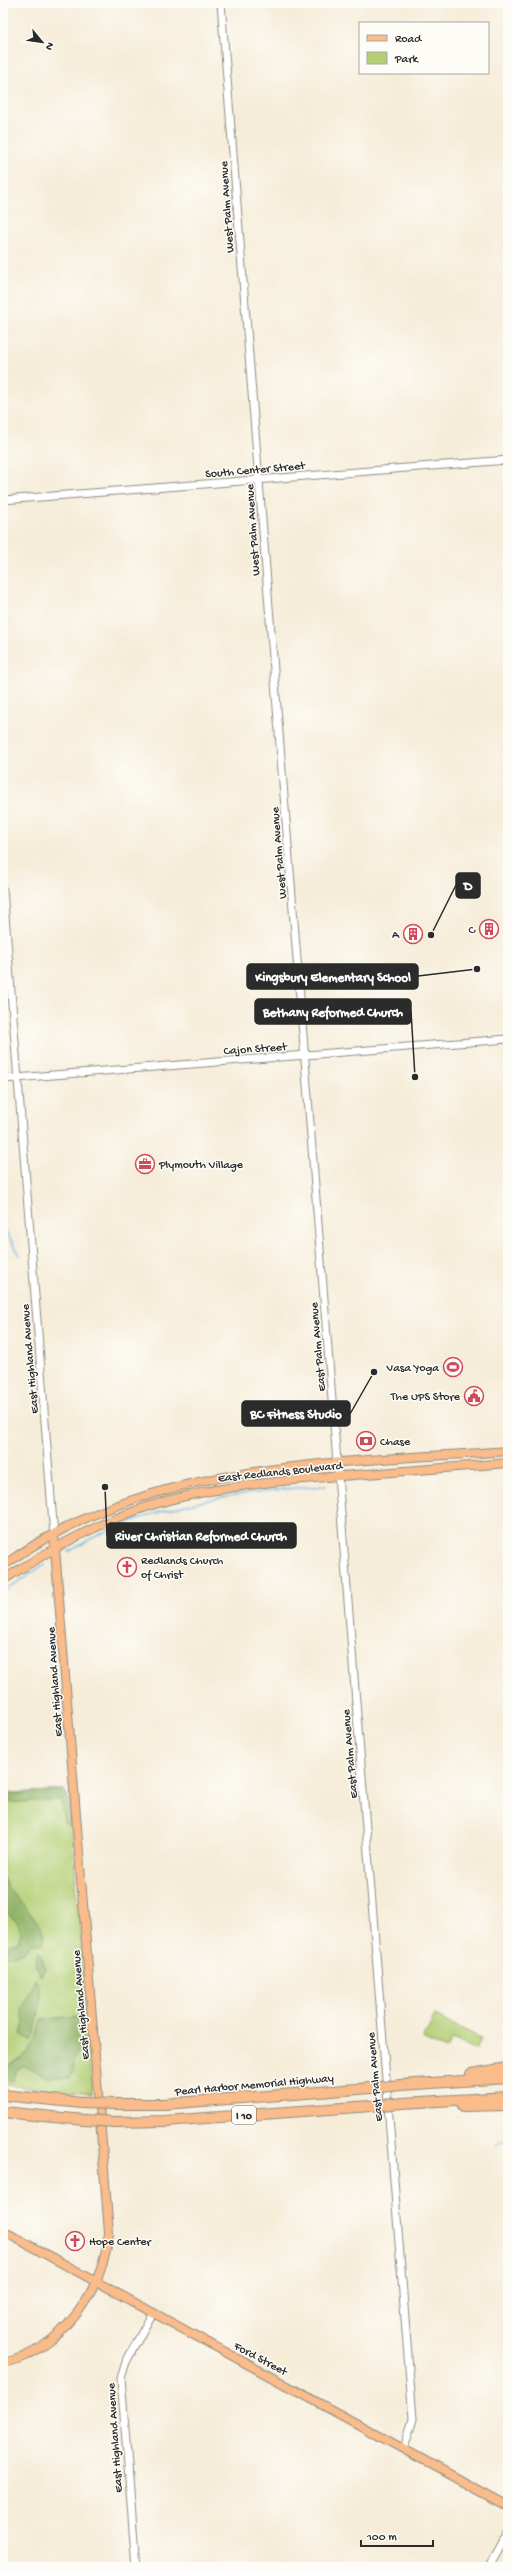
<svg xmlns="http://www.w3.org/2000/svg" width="511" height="2570" viewBox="0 0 511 2570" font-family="'Gochi Hand',sans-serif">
<rect width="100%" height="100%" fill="#fdfcf7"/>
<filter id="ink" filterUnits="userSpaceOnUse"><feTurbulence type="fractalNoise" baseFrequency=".025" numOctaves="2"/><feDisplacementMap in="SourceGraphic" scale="8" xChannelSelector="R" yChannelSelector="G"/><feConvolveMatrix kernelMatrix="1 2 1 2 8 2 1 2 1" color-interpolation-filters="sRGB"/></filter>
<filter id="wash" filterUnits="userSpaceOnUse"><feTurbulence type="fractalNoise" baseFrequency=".012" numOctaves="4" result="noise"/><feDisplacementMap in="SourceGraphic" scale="16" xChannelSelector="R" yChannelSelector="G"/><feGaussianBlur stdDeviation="0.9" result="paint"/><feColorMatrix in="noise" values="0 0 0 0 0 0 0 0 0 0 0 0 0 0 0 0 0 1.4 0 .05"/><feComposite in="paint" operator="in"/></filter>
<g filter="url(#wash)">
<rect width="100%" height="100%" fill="#f6edd9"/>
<path fill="#b4cf75" stroke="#707d50" d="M64,1790L70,1800L92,2094L3,2085V1794Z
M435,2016L481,2038L476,2050L452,2039L446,2050L423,2039Z"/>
<path fill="#8fb266" stroke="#5d6e48" d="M64,1790L70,1800V1827L64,1823L62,1800L3,1803V1794Z
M3,1877C11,1901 47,1920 44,1943L31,1945L25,1952L4,1957L10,1944L18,1941L21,1933L17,1922L3,1909Z
M40,1951L45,1969L41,1976L35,1965L37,1953Z
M35,1978C45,1996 38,2024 31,2041L21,2034L24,2023L22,2009Z
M80,2016L83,2049L73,2059V2073L70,2078L48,2077L24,2065L17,2070L13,2081L3,2080V2066C28,2061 36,2042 41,2019Z"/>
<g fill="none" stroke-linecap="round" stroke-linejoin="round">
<path stroke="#70b3e5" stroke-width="1.5" d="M3,1228L20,1255
M68,1552C83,1544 98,1534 114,1528C182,1500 253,1490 326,1486
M3,1592L45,1564
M495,2147L501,2141L508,2140"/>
</g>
</g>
<g filter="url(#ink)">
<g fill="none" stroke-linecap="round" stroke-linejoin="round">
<g stroke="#908c82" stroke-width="9">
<path id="minor" d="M221,3L413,2419L404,2449
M3,500L508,460
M3,890L54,1536
M3,1079L508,1039
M136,2567L121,2378L126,2362L152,2314
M489,2567L508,2533"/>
</g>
<g stroke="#908c82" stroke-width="10">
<path id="major" d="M3,1566C147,1459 337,1464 508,1451
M3,1580C54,1547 109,1516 169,1500C230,1484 292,1480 354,1475C405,1471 457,1467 508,1463
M3,2231L508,2506
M3,2363C61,2351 103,2291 109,2233L54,1536"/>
</g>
<g stroke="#908c82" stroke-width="12">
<path id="highway" d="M471,2074L508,2068
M401,2085L508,2078
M3,2095L82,2103
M403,2103L508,2097
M116,2104H164L370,2088
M463,2106L508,2105
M3,2112L84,2120
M116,2122L165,2121L371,2106"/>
</g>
<use href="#minor" stroke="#fff" stroke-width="7"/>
<use href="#major" stroke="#f9bc8a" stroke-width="8"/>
<use href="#highway" stroke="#f9bc8a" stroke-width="10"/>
<g stroke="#908c82" stroke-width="12" stroke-linecap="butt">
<path id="highway-bridge" d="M370,2088L401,2085
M82,2103L116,2104
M371,2106L403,2103
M84,2120L116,2122"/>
</g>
<use href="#highway-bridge" stroke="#f9bc8a" stroke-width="10"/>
</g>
</g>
<defs>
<g id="building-ring" transform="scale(1)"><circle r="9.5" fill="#fdfcf7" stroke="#d1495b" stroke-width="1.5"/><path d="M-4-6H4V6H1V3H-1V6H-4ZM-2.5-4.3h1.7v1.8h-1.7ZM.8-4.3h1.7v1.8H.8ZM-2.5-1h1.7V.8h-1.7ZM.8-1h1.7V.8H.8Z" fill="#d1495b"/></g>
<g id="office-ring" transform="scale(1)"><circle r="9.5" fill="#fdfcf7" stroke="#d1495b" stroke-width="1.5"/><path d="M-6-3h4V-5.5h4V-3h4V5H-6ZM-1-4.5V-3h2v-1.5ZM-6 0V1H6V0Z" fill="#d1495b"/></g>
<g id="stadium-ring" transform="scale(1)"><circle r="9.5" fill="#fdfcf7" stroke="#d1495b" stroke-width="1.5"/><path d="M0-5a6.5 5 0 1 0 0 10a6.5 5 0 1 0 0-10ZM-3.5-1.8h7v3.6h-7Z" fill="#d1495b"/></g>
<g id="civic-ring" transform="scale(1)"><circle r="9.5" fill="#fdfcf7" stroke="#d1495b" stroke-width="1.5"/><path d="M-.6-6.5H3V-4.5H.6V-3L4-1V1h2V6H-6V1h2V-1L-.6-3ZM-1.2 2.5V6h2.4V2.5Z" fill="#d1495b"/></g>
<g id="bank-ring" transform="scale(1)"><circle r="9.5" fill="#fdfcf7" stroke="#d1495b" stroke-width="1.5"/><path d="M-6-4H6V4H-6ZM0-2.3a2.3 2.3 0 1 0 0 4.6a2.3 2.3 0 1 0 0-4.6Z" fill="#d1495b"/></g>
<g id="church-ring" transform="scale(1)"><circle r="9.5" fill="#fdfcf7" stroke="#d1495b" stroke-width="1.5"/><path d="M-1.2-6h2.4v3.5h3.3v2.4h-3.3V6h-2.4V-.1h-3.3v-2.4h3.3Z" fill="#d1495b"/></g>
</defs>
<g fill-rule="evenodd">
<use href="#building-ring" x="489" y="929"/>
<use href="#building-ring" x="413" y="934"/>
<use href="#office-ring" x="145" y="1164"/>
<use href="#stadium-ring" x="453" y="1367"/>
<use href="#civic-ring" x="474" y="1396"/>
<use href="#bank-ring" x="366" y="1441"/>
<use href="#church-ring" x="127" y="1567"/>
<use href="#church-ring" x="75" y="2241"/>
</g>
<g text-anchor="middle" stroke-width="3" stroke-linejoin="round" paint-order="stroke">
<rect fill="#fdfcf7" stroke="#6a6a68" stroke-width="1" x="232" y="2106" width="24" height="18" rx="3"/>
<g font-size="11" font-weight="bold" fill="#2b2b2b">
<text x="244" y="2119">I 10</text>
</g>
<g font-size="12" fill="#2b2b2b" stroke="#fdfcf7">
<text transform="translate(226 207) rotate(-94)" y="4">West Palm Avenue</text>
<text transform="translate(255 469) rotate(-5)" y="4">South Center Street</text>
<text transform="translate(252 530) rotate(-94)" y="4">West Palm Avenue</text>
<text transform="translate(278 853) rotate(-95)" y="4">West Palm Avenue</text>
<text transform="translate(255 1048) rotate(-4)" y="4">Cajon Street</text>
<text transform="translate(317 1347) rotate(-95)" y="4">East Palm Avenue</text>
<text transform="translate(29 1359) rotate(-95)" y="4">East Highland Avenue</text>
<text transform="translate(280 1471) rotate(-6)" y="4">East Redlands Boulevard</text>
<text transform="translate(54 1682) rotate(-94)" y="4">East Highland Avenue</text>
<text transform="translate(349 1754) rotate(-95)" y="4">East Palm Avenue</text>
<text transform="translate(80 2005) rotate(-95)" y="4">East Highland Avenue</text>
<text transform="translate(374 2077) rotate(-95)" y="4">East Palm Avenue</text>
<text transform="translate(254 2084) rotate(-5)" y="4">Pearl Harbor Memorial Highway</text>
<text transform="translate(261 2358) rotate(28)" y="4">Ford Street</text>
<text transform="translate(114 2438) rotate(-94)" y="4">East Highland Avenue</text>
</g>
<g font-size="12" fill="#2b2b2b" stroke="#fdfcf7" text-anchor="end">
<text x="475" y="933">C</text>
<text x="399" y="938">A</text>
<text x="159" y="1168" text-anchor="start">Plymouth Village</text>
<text x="439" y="1371">Vasa Yoga</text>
<text x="460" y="1400">The UPS Store</text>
<text x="380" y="1445" text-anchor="start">Chase</text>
<text x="141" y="1564" text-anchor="start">Redlands Church<tspan x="141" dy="14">of Christ</tspan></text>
<text x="89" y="2245" text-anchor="start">Hope Center</text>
</g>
</g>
<path fill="none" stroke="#2b2b2b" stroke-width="1.5" d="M431 935L456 885M477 969L418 976M415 1077L411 1011M374 1372L350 1414M105 1487L107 1536"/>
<g fill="#2b2b2b" stroke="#fdfcf7" stroke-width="1.5">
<circle cx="431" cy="935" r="4"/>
<circle cx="477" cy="969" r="4"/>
<circle cx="415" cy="1077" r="4"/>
<circle cx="374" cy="1372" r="4"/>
<circle cx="105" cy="1487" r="4"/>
</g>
<g fill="#2b2b2b" stroke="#2b2b2b" stroke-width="1.5">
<rect x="456" y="873" width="24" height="25" rx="4"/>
<rect x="247" y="964" width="171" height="25" rx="4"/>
<rect x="255" y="999" width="156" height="25" rx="4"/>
<rect x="242" y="1401" width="108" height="25" rx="4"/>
<rect x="107" y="1523" width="189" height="25" rx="4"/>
</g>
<g font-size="13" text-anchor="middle" font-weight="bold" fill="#fff">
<text x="468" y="890">D</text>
<text x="333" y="981">Kingsbury Elementary School</text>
<text x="333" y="1016">Bethany Reformed Church</text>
<text x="296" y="1418">BC Fitness Studio</text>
<text x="201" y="1540">River Christian Reformed Church</text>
</g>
<rect width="511" height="2570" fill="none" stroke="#fdfcf7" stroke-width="16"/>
<rect x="359" y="22" width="130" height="52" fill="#fdfcf7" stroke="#a9a8a5"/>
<rect x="367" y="35" width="20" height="6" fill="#f9bc8a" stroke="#a9a8a5"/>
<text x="395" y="42" font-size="12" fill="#2b2b2b">Road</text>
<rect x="367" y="52" width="20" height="12" fill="#b4cf75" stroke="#a9a8a5"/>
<text x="395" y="62" font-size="12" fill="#2b2b2b">Park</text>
<g transform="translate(42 42) rotate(119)" stroke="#fdfcf7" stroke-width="3" paint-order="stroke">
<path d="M0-3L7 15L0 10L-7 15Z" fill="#2b2b2b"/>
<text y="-6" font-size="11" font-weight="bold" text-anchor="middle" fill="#2b2b2b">N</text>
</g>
<path d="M361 2540v6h72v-6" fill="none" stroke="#2b2b2b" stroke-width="2"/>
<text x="367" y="2540" font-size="12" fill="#2b2b2b" stroke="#fdfcf7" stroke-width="3" paint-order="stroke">100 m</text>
</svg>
